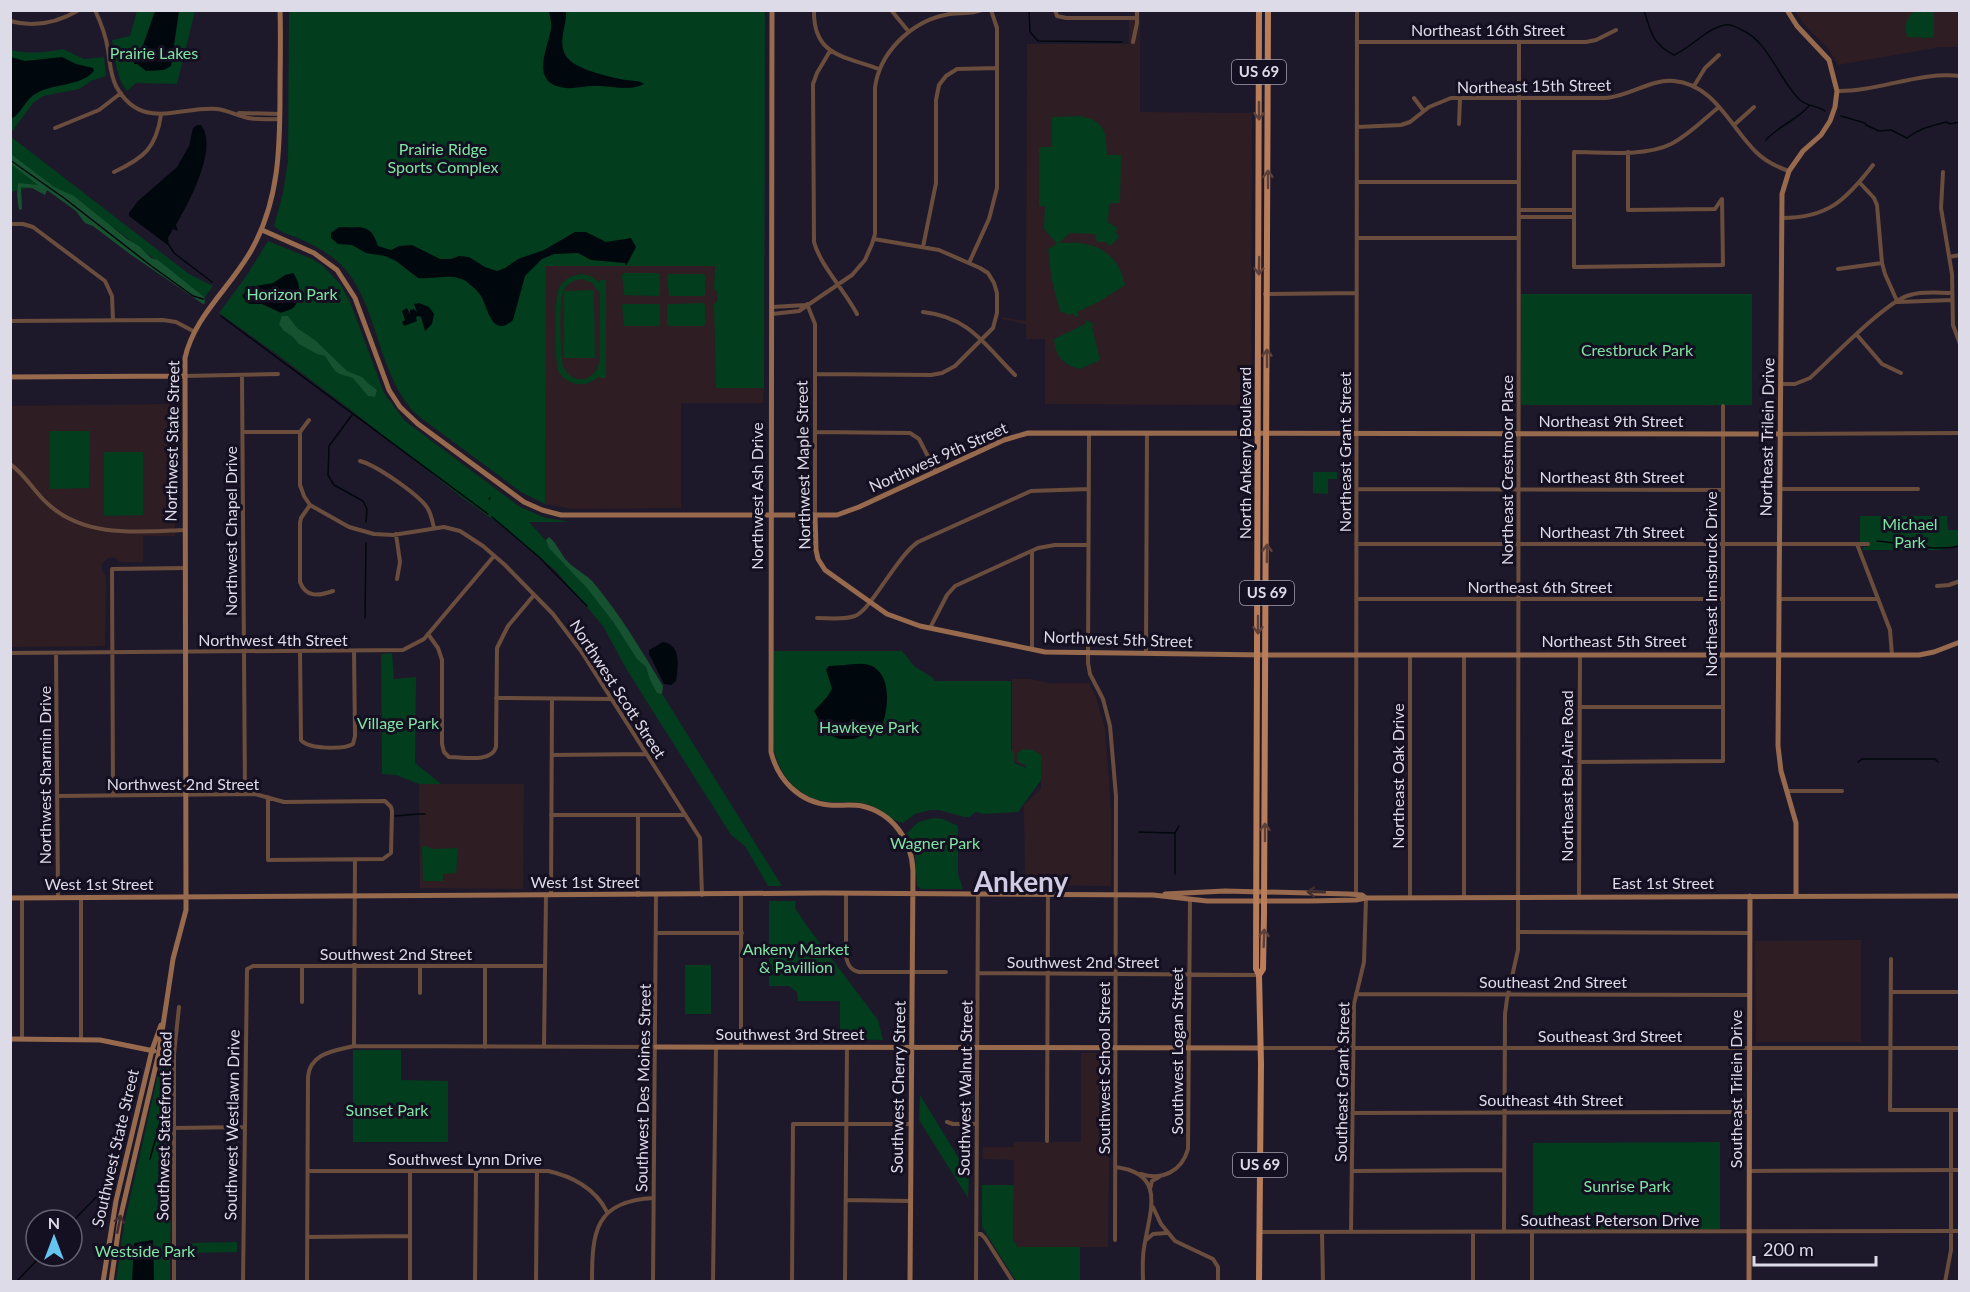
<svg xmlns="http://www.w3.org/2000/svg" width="1970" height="1292" viewBox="0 0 1970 1292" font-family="Lato,sans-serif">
<rect width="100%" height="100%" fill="#1e192a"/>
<path fill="#2f1d24" d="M1134,11H1140V112L1252,113L1251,405L1045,404V339H1026V324L1002,319V317L1026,321L1027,44H1129V20H1134Z
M1795,11H1959V47H1940L1838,65L1828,48L1807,28Z
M545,266H717L716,388H764L763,403H681V508L572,509L545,504Z
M174,404L175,536H143V562H120L113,557L106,559L102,564V570L106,577L105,646L11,647L10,406Z
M1012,679H1030L1049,683H1089L1095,695L1105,728L1111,811V886L1025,885L1024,805L1041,789V772L1012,761Z
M419,784H524L523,889L420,888Z
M1861,940V1042H1756L1755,941Z
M1081,1053H1110L1108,1247H1018L1013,1240L1014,1160L983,1159V1147H1014V1142H1081Z"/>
<path fill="#023d1e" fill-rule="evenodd" d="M137,11H195L177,84L136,83L127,91C115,75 116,59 112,40L130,36Z
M289,11H765L764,388H716L714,304L717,301V292L714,289L715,266H546L545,504L521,492L417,415C379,377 380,318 350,275C337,257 318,247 298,238C290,235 280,232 274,226L283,193L288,161Z
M1916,11H1934V35L1932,38L1907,37C1905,25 1905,17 1916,11Z
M63,49L84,59L104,57L106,76L93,80L79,89L43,96L33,103L11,133V50C29,54 45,53 63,49Z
M1081,116C1106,122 1106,132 1107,155H1121L1120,203H1111L1109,205L1108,222L1117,228L1116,233L1119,237L1110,246L1106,242H1097L1095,234L1070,233L1059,243C1090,240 1118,249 1125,285L1100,301L1077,312L1079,316L1075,317L1073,313L1069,315L1060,311L1052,281L1048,249L1057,244L1044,229L1045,206H1039V147H1052V117Z
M10,136L189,274L213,286L202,301L170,271L118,231L44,184L11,192Z
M268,241L312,259L323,266L341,285L350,302L384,393L405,421L520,507L546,518L571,522H529L585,584L636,652L782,886H768L745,846L731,835L627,670L603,626L556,571L502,526L460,496L360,417L278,355L219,313L247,275Z
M624,273H658L660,275V294L658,296L624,295L622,275Z
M582,274L591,276L600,283V280H606V378H600L599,376C594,381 587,385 578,384C570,383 563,379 559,372C554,361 554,298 559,288C564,278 573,275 582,274ZM582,279L592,283L600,293V358C598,381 573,388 563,366C560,352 559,304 563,292C566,284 573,280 582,279Z
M669,274H703L705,275V294L703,296H669L667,275Z
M594,290L595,358H564V291Z
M1521,294H1752V405H1521Z
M703,303L705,305V324L703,326H669L667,324V305L669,304Z
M624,304H658L660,305V324L659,326H624L622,305Z
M1086,320L1094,324L1092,327L1100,360L1080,369C1062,364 1056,357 1054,339L1085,324Z
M50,431H90L89,488L50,489Z
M104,452H143V515L104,516Z
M1313,472H1337V479H1328V494L1313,493Z
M1860,516H1947L1948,530H1959V546L1939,550H1862L1864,547H1868L1869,542H1860Z
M773,651H902L914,666L933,678L934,681H1011V749L1014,754V763L1026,768V765L1018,762V753L1023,749L1033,750L1041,755V780L1018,812L983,814L976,812L969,817H964L939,810H930L915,814L903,823C890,821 880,807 866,804C854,801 841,803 829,802C800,799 781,778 774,751Z
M392,653L394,679L416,677L415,763L441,784H419L396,775L382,774L381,654Z
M934,818L943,819L958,826V874L963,889H921L917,886L915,856L907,833L918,822Z
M426,846L432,849L458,848L456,873L443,874V881H423L422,847Z
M769,901H796L795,908L807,926L878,1020L883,1040L840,1039V1001H798L797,992L789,986H769Z
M685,965H711V1014H685Z
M353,1050H401V1080L448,1081V1142H353Z
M166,1056L172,1058V1065L170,1281L116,1282L124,1225L160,1066L163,1057Z
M920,1095L969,1175L968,1198L919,1120Z
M1720,1142V1229H1533V1143Z
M982,1185H1014L1013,1240L1018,1247H1080V1281H1016L982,1227Z
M237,1242V1252L186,1253V1243Z"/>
<path fill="#165230" d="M11,154L54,187L74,196L127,239L139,246L151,258L158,260L204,297L205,303L203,304L130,254L93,226L85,223L76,211L47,190L45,195L32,188L21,187L22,209L19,210L17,195L18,183L38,185L11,164Z
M282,316H288L297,328L316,341L347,371L362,377L369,384L377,390L375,397L368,396L353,378L340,374L335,371L325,356L317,354L299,344L293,337L283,330L279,324Z
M549,537C557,543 561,555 568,562C574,568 589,577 593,582C620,614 641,650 663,686L662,694L657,693L650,680L646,667L637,659L614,623L587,588L549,548L546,540Z"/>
<path fill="#01080d" d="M155,11H179L171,66L164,70L146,71L137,64H134V61L138,60Z
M549,11H566C567,24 559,39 564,52C569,69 610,77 626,80C633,81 638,80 644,84C630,92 609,85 594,86C584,86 575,89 566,88C529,84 547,51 551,29C552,23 550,17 549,11Z
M11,57L25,61L62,57L76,64L93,68L94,71C80,87 54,83 37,93C25,99 22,113 11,119Z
M197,125H201C219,148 188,204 176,225L178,231L173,229L168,238L169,246L129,216V213L138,201L177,167L189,146L193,128Z
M339,227C360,229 370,221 378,246L391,250L399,246L412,245L440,259H451L459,256L469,257L485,267L497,271L505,268L518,259L544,250L575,232H586L606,242L631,238L636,247L626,266L625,263L591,260L578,253L554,254L542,259L525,276L513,320C492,339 488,308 481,296C477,290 470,284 464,280C450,273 433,280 418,278L396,261L385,256L366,253L352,245L338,244L331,238V233Z
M293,273C300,281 302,298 294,307C291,310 285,311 281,313L262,304H249L242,296L249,287L273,283L285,275Z
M419,303L429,307L434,314L432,324L425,331L421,317L419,316L416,317L417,321L404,326L402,322L405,320L402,311L407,308L410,314V310L414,309L417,312L414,304Z
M663,642C682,645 678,666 676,681L671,685L664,684L649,654V650Z
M845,665C853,664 866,662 874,667C892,679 888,709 882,726L854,739H839L826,733L814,711L827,697L832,689L826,669L829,666Z
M153,1240L154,1281H132L134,1243Z"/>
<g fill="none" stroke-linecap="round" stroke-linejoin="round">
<path stroke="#01080d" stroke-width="1.5" d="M1029,10L1030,32L1038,41L1122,42
M1442,10H1491
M1552,10H1569
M1644,10C1650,31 1653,45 1674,55C1691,48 1705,29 1725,25C1732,24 1736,27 1742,30C1769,42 1779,80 1800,100C1808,107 1816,105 1825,111
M1841,116L1865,123L1866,125L1879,131L1891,130L1907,138C1919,128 1933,126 1946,122L1950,124L1960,122
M1766,140C1778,126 1797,120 1809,106
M10,160L64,198L150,265L193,296L203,299
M169,245L174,253L212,282
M221,316L488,514
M352,415L329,446L328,475L334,485L363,501L367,509L366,522
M489,499L490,498
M492,517L539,557L587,606
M1877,541C1905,543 1932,552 1960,546
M365,618L366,543
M1858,762L1862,759H1935L1938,762
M420,814H425
M395,816L419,814
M1139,832L1175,833V874
M1175,833L1179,826
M150,1159L162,1115L167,1082
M72,1222L106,1187
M16,1282L41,1256"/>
<path stroke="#6a4d3c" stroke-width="4" d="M95,10C101,23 106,36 108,50C110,62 110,74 116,86C141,132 179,106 217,109C228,110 237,116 248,118C258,120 269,119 280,119
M814,10C813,56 844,56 879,69
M891,10L909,32
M1055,10L1057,16L1066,18H1137
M1678,10H1679
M10,21C35,28 57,23 79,10
M1133,42L1137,23V10
M1358,42H1586L1596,40L1616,30
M830,51L817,73L813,84L814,242C820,265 845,291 857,314
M1694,86L1705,68L1719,55
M1837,91C1877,92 1920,71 1960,76
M1414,98L1423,110
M1719,107C1704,119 1689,135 1671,144C1645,157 1603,152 1574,152V267L1723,265L1722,199
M239,113L280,114
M1459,124L1460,98
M1734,125L1754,107
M1357,127L1401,125L1410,122L1429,107L1451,98H1606C1630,96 1650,79 1674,81C1714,84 1731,128 1756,152C1765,161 1777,167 1789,171
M55,128L99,110L121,93
M1628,152V210L1715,209L1721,200
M114,172C144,158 156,148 161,115
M1943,172L1941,208L1952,274L1953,325L1960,344
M1357,182H1519
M1860,183L1874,198L1877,205L1882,263L1885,274L1897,301
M1519,210H1574
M1519,217H1574
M1782,218C1828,218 1846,200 1873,165
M10,224H23L33,227L105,281L112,296L113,320
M1357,238H1519
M923,247L936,183V100L939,85L946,76L957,69L997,68
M1949,257L1960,255
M969,263L989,219L997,188V28L991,10
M1838,269L1882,263
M1265,294L1357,293
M1898,302L1952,300
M807,304L815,324V515
M772,307L806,305
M923,312C969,317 984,344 1015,375
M772,314L799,311L852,275L865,260L872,244L875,234V88C879,53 911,22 945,15C958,12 970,15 982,10
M10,321L163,320L176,322L195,332
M1857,335L1882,364L1901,373
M815,374L931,375L942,373L955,366L993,328L997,313V293L994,283L988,273L980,268L939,250L874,239
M184,376L278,374
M242,376L245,794
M1781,384H1795L1810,378C1830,360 1887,300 1910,295C1923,291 1938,293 1952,293
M243,432H300
M300,432V485L304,496L310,505L349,527L374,534L393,535L444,527L460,531L483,546L505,565L553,614L581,651L700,838L702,895
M300,432L309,420
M815,432L910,433L919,439L936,472
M1089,434L1088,663L1090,674L1103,699L1110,726L1116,796L1115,1240
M1780,434L1960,433
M360,461C376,465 416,493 426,506C431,512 432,520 434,528
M10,464C26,475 34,492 48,504C85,538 137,532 184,530
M1357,489L1723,490
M1780,489H1918
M310,505L301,518L300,523V582C306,598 319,596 333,591
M396,534L400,562L397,579
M1356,544H1868
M1857,544L1890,630L1892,655
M1032,551V649
M1937,586L1949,585L1960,581
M1356,599H1723
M1779,599H1877
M817,618C829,618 844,620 855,616C872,609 896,557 918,542L1031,491L1089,489
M930,628L947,595L955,586L1038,548L1055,545H1088
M428,634L438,648L442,660V744L444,752L449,757C463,757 492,763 496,747L497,648L508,626L534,595
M300,651L301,740C308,749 343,750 353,744L355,736L354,651
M10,653L403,650L424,639L494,556
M56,653L58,898
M1146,653L1147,434
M496,698L611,699
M1580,707H1723
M552,755L646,754
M1579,762L1723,761V406
M1787,791H1842
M113,795L112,569L185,568
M57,796L255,794L284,802L385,801L391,807L392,811L391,853L383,859L268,860V797
M551,815H685
M638,815V895
M846,893V955C847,964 850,970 859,972H946
M1356,894L1357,10
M551,895L552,699
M1464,897V655
M1579,897L1580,655
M22,898V1039
M1410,898V655
M1518,932L1750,933
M656,933H742
M1891,959L1890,1110H1960
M302,966V1002
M978,973L1258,975
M1891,992H1960
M420,993V966
M1356,994L1749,995
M81,1039V897
M354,1046L355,859
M485,1047V966
M544,1047L546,896
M741,1047V895
M1261,1048H1960
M159,1052L174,1054
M1353,1113L1749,1112
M947,1122L953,1124H977
M174,1128L245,1127
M1047,1141L1048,894
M1115,1167C1168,1173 1149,1213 1144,1248C1142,1259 1143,1271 1143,1282
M308,1171H548C572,1176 596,1189 607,1212
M1352,1171L1504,1170
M1749,1171L1960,1170
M1141,1174C1162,1181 1182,1171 1188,1149L1190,899
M1150,1189L1152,1181L1159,1177
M846,1200L910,1201
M1153,1207L1161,1224L1175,1241L1213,1259L1218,1267V1282
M1260,1232L1960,1231
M1322,1232L1323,1282
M1351,1232L1354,1004L1364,962L1366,898
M1504,1232L1505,1014L1507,999L1518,950L1519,42
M976,1234H981L985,1238L1013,1282
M307,1237L410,1236
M1146,1240L1153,1234L1166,1233
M174,1282V1054L179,1007
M243,1282L247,969L253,966H545
M307,1282L308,1077C310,1053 334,1051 354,1046L656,1047
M410,1282V1171
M475,1282L476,1171
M536,1282L537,1171
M592,1282C592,1231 595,1201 654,1198
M653,1282L656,895
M713,1282L716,1047
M792,1282L793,1124H911
M845,1282L847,1047
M976,1282L978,894
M1473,1282V1232
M1532,1282V1232
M1945,1282L1951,1250V1110"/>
<path stroke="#97694d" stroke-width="5" d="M772,10L771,752C778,780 799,802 829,805C840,806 851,804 862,806C893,813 912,841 913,871L910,1282
M1787,10L1797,26L1829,60L1837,91L1835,107L1830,121L1821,135L1803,151L1789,171L1782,194L1778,746L1781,771L1796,823V896
M262,230L314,253L337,270L355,298L389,390L400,407L418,424L524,502L542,510L561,515H837L859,507L1004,440L1028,433L1779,434
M10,377L184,376
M815,515L816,550L818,559L825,570L887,614L920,626L1045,652L1266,655H1919L1934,652L1960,642
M1165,894L1225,891L1349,894L1362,895L1366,898
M10,898L823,893L1153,895L1207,901H1310L1356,900L1366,898L1960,896
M10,1039L100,1040L154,1051
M656,1047L1261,1048
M103,1282L116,1201L152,1050L161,1025
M111,1282L120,1219L159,1052L173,959L186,910L185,358C194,316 232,286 252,249C279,200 280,148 280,93C280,66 281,38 280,10
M1749,1282L1750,896"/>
<path stroke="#b97d5a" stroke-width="6" d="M1259,10L1256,969L1259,975L1261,1064L1259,1282
M1259,975L1263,969L1264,914L1268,10"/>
</g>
<defs><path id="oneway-shaft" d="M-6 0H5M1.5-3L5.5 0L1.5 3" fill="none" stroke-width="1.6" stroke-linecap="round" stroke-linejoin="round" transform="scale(1.5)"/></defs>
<g stroke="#5f413b">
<use href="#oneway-shaft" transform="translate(1259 111) rotate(90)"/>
<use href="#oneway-shaft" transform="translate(1268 179) rotate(-90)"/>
<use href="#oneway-shaft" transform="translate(1259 266) rotate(91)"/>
<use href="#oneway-shaft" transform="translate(1267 358) rotate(-90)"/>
<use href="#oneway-shaft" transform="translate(1267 553) rotate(-89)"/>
<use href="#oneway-shaft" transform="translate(1258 625) rotate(90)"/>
<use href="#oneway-shaft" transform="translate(1265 832) rotate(-90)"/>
<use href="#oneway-shaft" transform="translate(1264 938) rotate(-88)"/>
</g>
<g stroke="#422f30">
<use href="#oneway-shaft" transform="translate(1316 892) rotate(-178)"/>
<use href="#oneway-shaft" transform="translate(119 1224) rotate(-79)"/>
</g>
<g text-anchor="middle" stroke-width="6" stroke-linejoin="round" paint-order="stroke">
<g fill="#151021" stroke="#a29eac" stroke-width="1.5">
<rect x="1232" y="60" width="54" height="24" rx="4.5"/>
<rect x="1240" y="581" width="54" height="24" rx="4.5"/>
<rect x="1233" y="1153" width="54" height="24" rx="4.5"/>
</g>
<g font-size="15" font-weight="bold" fill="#dedbe8">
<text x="1259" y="77">US 69</text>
<text x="1267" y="598">US 69</text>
<text x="1260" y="1170">US 69</text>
</g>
<g font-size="16" fill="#dedbe8" stroke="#151021">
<text x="1488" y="36">Northeast 16th Street</text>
<text transform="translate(1534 86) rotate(-1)" y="6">Northeast 15th Street</text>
<text x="1611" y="427">Northeast 9th Street</text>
<text transform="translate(1767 437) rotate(-89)" y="6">Northeast Trilein Drive</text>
<text transform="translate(172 441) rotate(-89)" y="6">Northwest State Street</text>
<text transform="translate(1345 452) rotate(-90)" y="6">Northeast Grant Street</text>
<text transform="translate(1245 453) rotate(-90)" y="6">North Ankeny Boulevard</text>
<text transform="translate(938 457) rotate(-24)" y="6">Northwest 9th Street</text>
<text transform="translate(803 465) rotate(-91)" y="6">Northwest Maple Street</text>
<text transform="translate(1507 470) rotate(-90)" y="6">Northeast Crestmoor Place</text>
<text x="1612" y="483">Northeast 8th Street</text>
<text transform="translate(757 496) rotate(-90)" y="6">Northwest Ash Drive</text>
<text transform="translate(231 531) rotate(-90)" y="6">Northwest Chapel Drive</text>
<text x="1612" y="538">Northeast 7th Street</text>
<text transform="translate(1711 584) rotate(-90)" y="6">Northeast Innsbruck Drive</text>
<text x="1540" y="593">Northeast 6th Street</text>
<text transform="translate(1118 639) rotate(2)" y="6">Northwest 5th Street</text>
<text x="273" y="646">Northwest 4th Street</text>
<text x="1614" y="647">Northeast 5th Street</text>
<text transform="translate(618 689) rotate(57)" y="6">Northwest Scott Street</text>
<text transform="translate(45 775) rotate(-90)" y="6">Northwest Sharmin Drive</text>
<text transform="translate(1398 776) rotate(-90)" y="6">Northeast Oak Drive</text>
<text transform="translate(1567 776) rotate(-90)" y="6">Northeast Bel-Aire Road</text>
<text x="183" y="790">Northwest 2nd Street</text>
<text x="585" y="888">West 1st Street</text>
<text x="1663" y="889">East 1st Street</text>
<text x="99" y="890">West 1st Street</text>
<text x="396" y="960">Southwest 2nd Street</text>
<text x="1083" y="968">Southwest 2nd Street</text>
<text x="1553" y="988">Southeast 2nd Street</text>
<text x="790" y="1040">Southwest 3rd Street</text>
<text x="1610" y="1042">Southeast 3rd Street</text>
<text transform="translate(1177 1051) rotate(-90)" y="6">Southwest Logan Street</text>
<text transform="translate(1104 1068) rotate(-90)" y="6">Southwest School Street</text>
<text transform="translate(1342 1082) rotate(-89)" y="6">Southeast Grant Street</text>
<text transform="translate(898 1087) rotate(-89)" y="6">Southwest Cherry Street</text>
<text transform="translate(643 1088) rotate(-89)" y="6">Southwest Des Moines Street</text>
<text transform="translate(965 1088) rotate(-89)" y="6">Southwest Walnut Street</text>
<text transform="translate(1736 1089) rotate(-90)" y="6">Southeast Trilein Drive</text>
<text x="1551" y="1106">Southeast 4th Street</text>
<text transform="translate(232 1125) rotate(-89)" y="6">Southwest Westlawn Drive</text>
<text transform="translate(164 1126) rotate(-89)" y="6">Southwest Statefront Road</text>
<text transform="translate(115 1148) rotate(-77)" y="6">Southwest State Street</text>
<text x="465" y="1165">Southwest Lynn Drive</text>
<text x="1610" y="1226">Southeast Peterson Drive</text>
</g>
<g font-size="16" fill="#7fe6a3" stroke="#151021">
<text x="154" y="59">Prairie Lakes</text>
<text x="443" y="155">Prairie Ridge<tspan x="443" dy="18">Sports Complex</tspan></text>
<text x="292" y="300">Horizon Park</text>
<text x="1637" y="356">Crestbruck Park</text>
<text x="1910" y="530">Michael<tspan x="1910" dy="18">Park</tspan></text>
<text x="398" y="729">Village Park</text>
<text x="869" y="733">Hawkeye Park</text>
<text x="935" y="849">Wagner Park</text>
<text x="796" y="955">Ankeny Market<tspan x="796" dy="18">&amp; Pavillion</tspan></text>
<text x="387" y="1116">Sunset Park</text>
<text x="1627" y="1192">Sunrise Park</text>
<text x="145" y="1257">Westside Park</text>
</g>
<g font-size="28" font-weight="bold" fill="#d0cbe3" stroke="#151021">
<text x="1021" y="892">Ankeny</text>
</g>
</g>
<rect width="1970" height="1292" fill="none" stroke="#dedbe8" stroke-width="24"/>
<g transform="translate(54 1238)"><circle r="28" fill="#151021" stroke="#656171" stroke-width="1.5"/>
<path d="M0-4.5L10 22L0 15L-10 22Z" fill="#64c5ee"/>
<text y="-9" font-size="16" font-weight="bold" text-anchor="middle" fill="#dedbe8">N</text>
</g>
<path d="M1754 1256v9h122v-9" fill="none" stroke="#dedbe8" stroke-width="3"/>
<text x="1763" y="1256" font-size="18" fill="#dedbe8" stroke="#151021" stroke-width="4.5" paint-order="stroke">200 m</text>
</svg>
